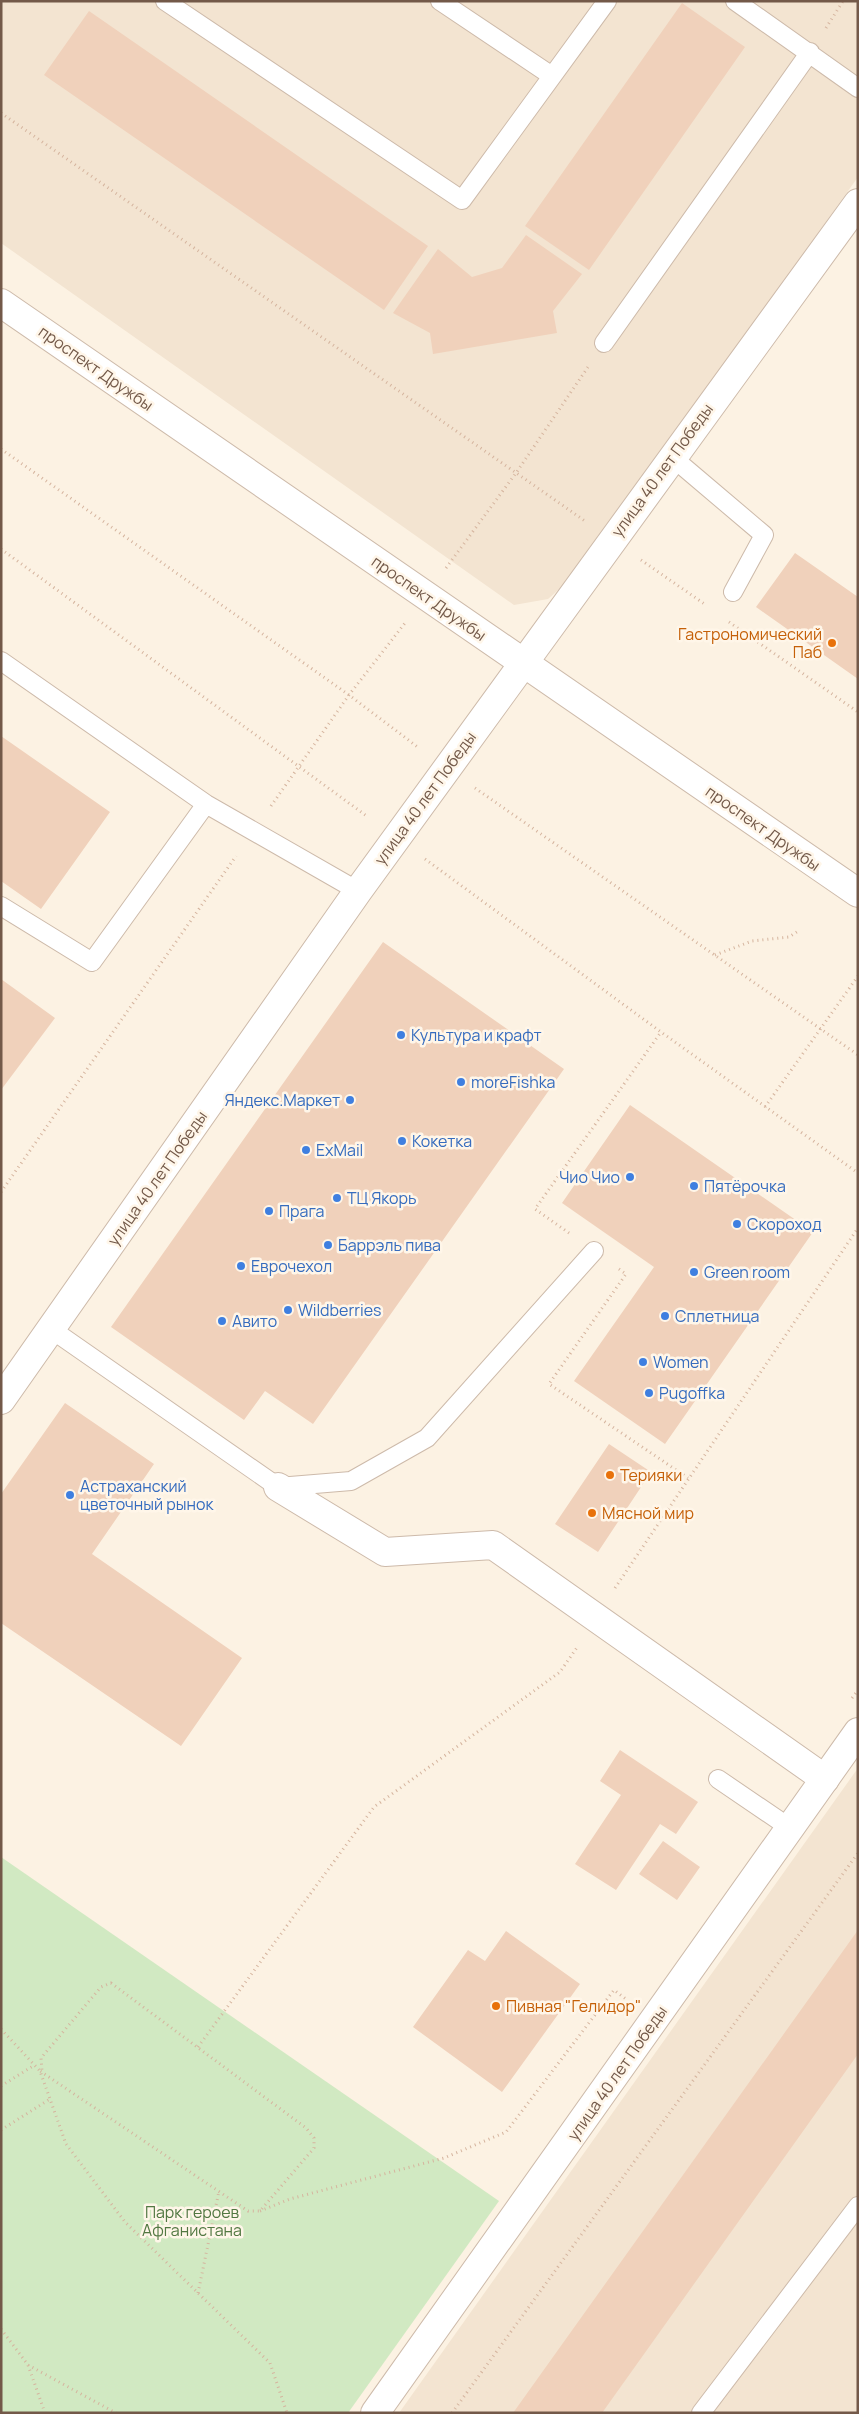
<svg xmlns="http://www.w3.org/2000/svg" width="859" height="2414" viewBox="0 0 859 2414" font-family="Manrope,sans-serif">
<rect width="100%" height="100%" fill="#fcf2e3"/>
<path fill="#f3e4d1" d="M1,1H858V177L573,577L548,599L514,605L1,243Z
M858,1768V2413H399Z"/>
<path fill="#d1e9c2" d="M1,1857L499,2201L348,2413H1Z"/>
<path fill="#f0d1bb" d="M682,3L745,47L589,270L525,226Z
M89,11L428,246L384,310L44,75Z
M526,235L582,274L553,311L557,333L433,354L430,333L393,313L438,249L472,277L502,268Z
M795,553L858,597V679L756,607Z
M1,736L110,812L41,909L1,881Z
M383,942L564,1069L313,1424L265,1391L244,1420L111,1327Z
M1,979L55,1018L1,1090Z
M630,1105L813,1232L665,1444L574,1381L654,1267L562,1203Z
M65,1403L154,1464L92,1554L242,1658L181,1746L1,1623V1494Z
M609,1444L651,1472L598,1552L555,1524Z
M620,1750L698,1802L676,1834L660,1824L616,1890L575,1864L621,1795L600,1781Z
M663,1841L700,1867L677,1900L639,1874Z
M858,1930V2054L602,2413H513Z
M506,1931L580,1984L502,2092L413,2027L468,1950L485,1961Z"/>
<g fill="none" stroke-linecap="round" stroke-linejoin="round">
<g stroke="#cdbaaa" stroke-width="20">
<path id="service" d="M165,1L462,200L607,1
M440,1L552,76
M735,1L858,88
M604,343L810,52
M672,457L764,535L733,592
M1,661L206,804L358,891
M1,906L92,962L206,804
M51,1329L278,1487L351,1481L427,1438L594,1251
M718,1779L790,1828
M701,2413L858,2206"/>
</g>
<g stroke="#cdbaaa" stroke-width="30">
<path id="minor" d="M1,1400L358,891L858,203
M375,2413L858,1732"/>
</g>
<g stroke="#cdbaaa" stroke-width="30">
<path id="tertiary" d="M1,303L858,893
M278,1487L385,1552L493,1545L825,1779"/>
</g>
<path stroke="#d5b49e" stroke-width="3" stroke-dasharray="1 4" stroke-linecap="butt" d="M826,28L843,1
M1,113L585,521
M1,449L349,695L419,748
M1,549L368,817
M641,560L706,605
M446,568L516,473L588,367
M729,622L858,712
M475,788L858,1055
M271,806L349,695L405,623
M425,859L661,1032L858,1173
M715,955L752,941L789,937L800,930
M765,1107L858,976
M1,1192L236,856
M569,1233L535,1209L661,1032
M619,1269L626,1274L549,1384L688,1478
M615,1588L858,1228
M852,1698L858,1690
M111,1983L306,2128L314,2138V2148L260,2211H248L40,2071H42L41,2058L101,1987Z
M1,2029L40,2071L66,2144L125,2222L270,2363L287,2413
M198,2047L374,1807L560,1672L578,1646
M1,2086L33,2066
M1,2130L50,2099
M260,2211L290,2199L444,2158L506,2132L614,1990L626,1999
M198,2293L219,2191
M1,2329L28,2365L45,2413
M28,2365L116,2413
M452,2413L858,1853"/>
<use href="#service" stroke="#fff" stroke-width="18"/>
<use href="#minor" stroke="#fff" stroke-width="28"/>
<use href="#tertiary" stroke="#fff" stroke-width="28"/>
</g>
<g fill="#e8710a" stroke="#fff6e9" stroke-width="2">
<circle cx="832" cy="643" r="5"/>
<circle cx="610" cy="1475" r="5"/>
<circle cx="592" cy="1513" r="5"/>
<circle cx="496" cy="2006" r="5"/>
</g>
<g fill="#3f7fe0" stroke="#fff6e9" stroke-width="2">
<circle cx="401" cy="1035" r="5"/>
<circle cx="461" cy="1082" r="5"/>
<circle cx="350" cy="1100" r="5"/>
<circle cx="402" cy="1141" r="5"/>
<circle cx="306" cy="1150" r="5"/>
<circle cx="630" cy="1177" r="5"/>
<circle cx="694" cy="1186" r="5"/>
<circle cx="337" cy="1198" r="5"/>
<circle cx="269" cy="1211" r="5"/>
<circle cx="737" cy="1224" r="5"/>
<circle cx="328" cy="1245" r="5"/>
<circle cx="241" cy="1266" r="5"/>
<circle cx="694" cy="1272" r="5"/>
<circle cx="288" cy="1310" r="5"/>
<circle cx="665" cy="1316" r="5"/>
<circle cx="222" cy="1321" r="5"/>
<circle cx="643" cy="1362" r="5"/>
<circle cx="649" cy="1393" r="5"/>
<circle cx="70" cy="1495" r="5"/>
</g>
<g text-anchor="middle" stroke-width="5" stroke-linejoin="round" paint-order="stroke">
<g font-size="16" fill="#735949" stroke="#fff6e9">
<text transform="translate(96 368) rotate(35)" y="6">проспект Дружбы</text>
<text transform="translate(662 470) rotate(-54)" y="6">улица 40 лет Победы</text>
<text transform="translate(429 598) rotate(35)" y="6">проспект Дружбы</text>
<text transform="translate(425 798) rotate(-54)" y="6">улица 40 лет Победы</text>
<text transform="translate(763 828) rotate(35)" y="6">проспект Дружбы</text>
<text transform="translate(157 1178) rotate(-55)" y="6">улица 40 лет Победы</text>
<text transform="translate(617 2073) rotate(-55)" y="6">улица 40 лет Победы</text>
</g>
<g font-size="16" fill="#c56008" stroke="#fff6e9" text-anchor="start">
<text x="822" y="640" text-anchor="end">Гастрономический<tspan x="822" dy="18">Паб</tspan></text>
<text x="620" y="1481">Терияки</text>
<text x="602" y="1519">Мясной мир</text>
<text x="506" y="2012">Пивная "Гелидор"</text>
</g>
<g font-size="16" fill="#366cbe" stroke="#fff6e9" text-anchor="start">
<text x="411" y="1041">Культура и крафт</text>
<text x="471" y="1088">moreFishka</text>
<text x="340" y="1106" text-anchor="end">Яндекс.Маркет</text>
<text x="412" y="1147">Кокетка</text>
<text x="316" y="1156">ExMail</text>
<text x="620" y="1183" text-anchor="end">Чио Чио</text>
<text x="704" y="1192">Пятёрочка</text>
<text x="347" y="1204">ТЦ Якорь</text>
<text x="279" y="1217">Прага</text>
<text x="747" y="1230">Скороход</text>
<text x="338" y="1251">Баррэль пива</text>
<text x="251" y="1272">Еврочехол</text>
<text x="704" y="1278">Green room</text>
<text x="298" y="1316">Wildberries</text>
<text x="675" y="1322">Сплетница</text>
<text x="232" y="1327">Авито</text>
<text x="653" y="1368">Women</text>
<text x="659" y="1399">Pugoffka</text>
<text x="80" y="1492">Астраханский<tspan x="80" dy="18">цветочный рынок</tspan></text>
</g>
<g font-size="16" fill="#527842" stroke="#fff6e9">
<text x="192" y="2218">Парк героев<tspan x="192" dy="18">Афганистана</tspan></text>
</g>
</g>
<rect width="859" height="2414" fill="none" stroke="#735949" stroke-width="5"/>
</svg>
